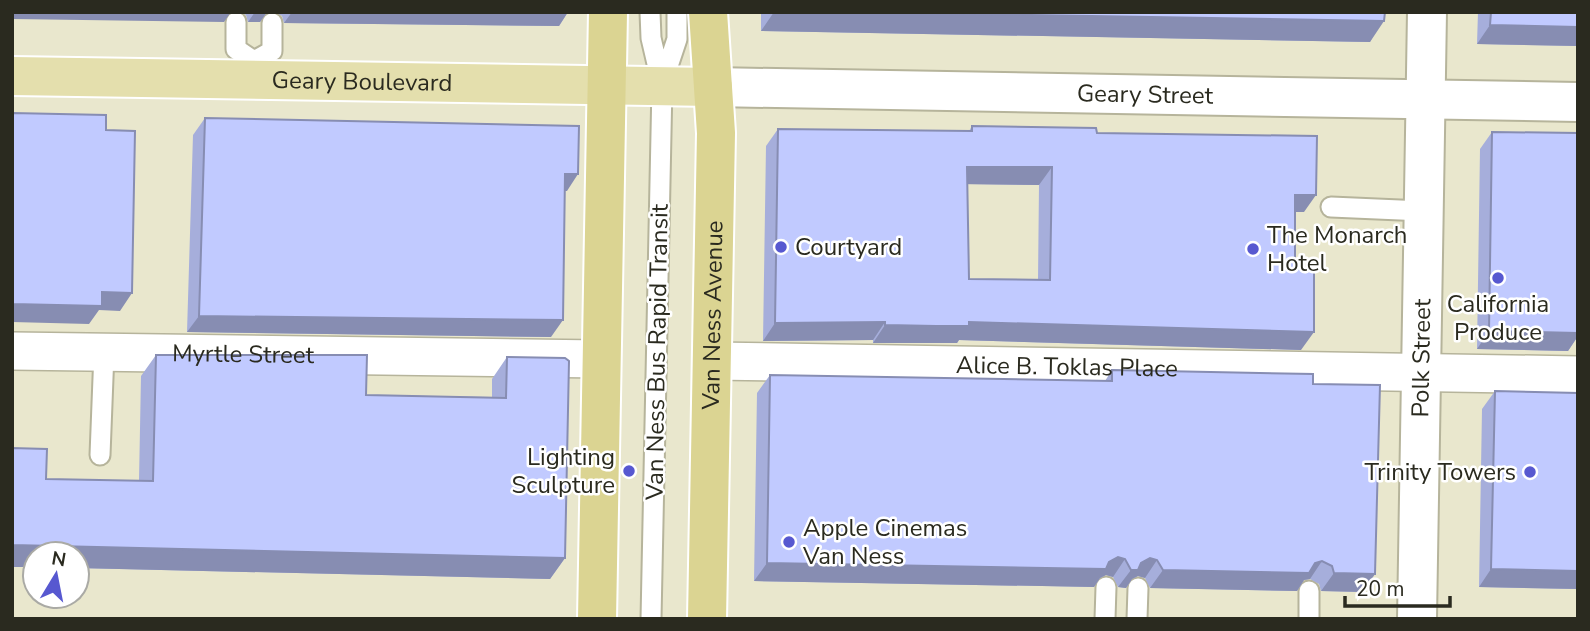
<svg xmlns="http://www.w3.org/2000/svg" width="1590" height="631" viewBox="0 0 1590 631" font-family="'Nunito Sans',sans-serif">
<rect width="100%" height="100%" fill="#e9e7cd"/>
<g fill="none" stroke-linecap="round" stroke-linejoin="round">
<g stroke="#b6b49b" stroke-width="23">
<path id="service" d="M650,12L651,38L662,85L651,619
M236,22V49L254,61
M254,61L272,51V23
M662,84L677,39V12
M1331,207L1423,211
M100,455L104,352
M1309,591V619
M1105,619L1106,587
M1137,619L1138,588"/>
</g>
<g stroke="#b6b49b" stroke-width="40">
<g id="minor">
<path id="s1" d="M12,351L601,359"/>
<path id="s2" d="M713,361L1578,375"/>
</g>
</g>
<g stroke="#b6b49b" stroke-width="42">
<g id="tertiary">
<path id="s3" d="M1417,619L1427,12"/>
</g>
</g>
<g stroke="#b6b49b" stroke-width="42">
<g id="secondary">
<path id="s4" d="M713,87L1578,102"/>
</g>
</g>
<g stroke="#fff" stroke-width="42">
<g id="primary">
<path id="s5" d="M12,76L713,87"/>
</g>
</g>
<g stroke="#fff" stroke-width="42">
<g id="trunk">
<path d="M597,619L608,12"/>
<path id="s6" d="M707,619L716,133L708,12"/>
</g>
</g>
<use href="#service" stroke="#fff" stroke-width="19"/>
<use href="#minor" stroke="#fff" stroke-width="37"/>
<use href="#tertiary" stroke="#fff" stroke-width="38"/>
<use href="#secondary" stroke="#fff" stroke-width="38"/>
<use href="#primary" stroke="#e4dfad" stroke-width="38"/>
<use href="#trunk" stroke="#dbd492" stroke-width="38"/>
</g>
<path fill="#a6aedb" fill-rule="evenodd" d="M241,12H267L260,22H248L246,15Z
M275,12H568L559,26L284,23L282,16Z
M761,12H1385L1370,42L761,31Z
M1478,12H1578V46L1477,44Z
M205,118L567,191H565L551,337L187,332L193,135Z
M972,126L1097,133L1304,212H1295V268L1301,350L959,340L957,343H873V340L763,341L766,146L778,129L969,131ZM967,184L1039,185L1038,280L969,279Z
M1492,132L1578,133V336L1568,351L1477,349L1480,149Z
M156,355L366,395L492,397V379L507,357L565,558L550,579L77,568V554H35V567H12V448L46,479L139,481L141,376Z
M1112,370L1363,592L1321,591L1319,584L1310,579L1304,580L1297,591L1150,588L1145,578L1138,576L1132,579L1126,588L1118,587L1113,577L1106,575L1100,578L1094,587L754,581L757,393L770,375L1105,381Z
M1495,391L1578,393V589L1479,587L1482,409Z"/>
<path fill="#878db2" d="M12,12H231L224,22L12,19Z
M255,12H267L260,22H248Z
M292,12H568L559,26L284,23Z
M774,12H864L1384,21L1370,42L761,31Z
M1490,25L1578,27V46L1477,44Z
M967,167H1052L1039,185L955,184Z
M565,174H578L567,191H553Z
M1295,195H1316L1304,212H1283Z
M102,292L132,293L120,311L99,310L89,324L12,322V304Z
M199,316L563,320L551,337L187,332Z
M885,322L873,340L763,341L775,323Z
M969,322L1314,332L1301,350L959,340L957,343H873L885,325Z
M1489,331L1578,333V336L1568,351L1477,349Z
M12,545L565,558L550,579L77,568V554H35V567H12Z
M1118,557L1125,559L1113,577L1106,575L1100,578L1094,587L754,581L767,563L1109,562Z
M1150,558L1157,560L1145,578L1138,576L1132,579L1126,588L1118,587L1131,570Z
M1322,561L1310,579L1304,580L1297,591L1150,588L1163,570L1315,563Z
M1491,569L1578,571V589L1479,587Z
M1334,573L1375,574L1363,592L1321,591Z"/>
<path fill="#c1caff" stroke="#878db2" stroke-width="2" fill-rule="evenodd" d="M864,12H1385L1384,21Z
M1491,12H1578V27L1490,25Z
M12,113L106,115V130L135,131L132,293L102,292V306L12,304Z
M205,118L579,126L578,174H565L563,320L199,316Z
M972,126L1096,128L1097,133L1317,136L1316,195H1295V268L1314,269V332L969,322V326H936L885,325V322L775,323L778,129L972,131ZM967,167H1052L1050,280L969,279Z
M1492,132L1578,133V333L1489,331Z
M156,355H367L366,395L506,398L507,357L565,358L569,361L565,558L12,545V448L47,449L46,479L153,481Z
M1112,370L1313,374V384L1380,385L1375,574L1334,573L1332,566L1322,561L1315,563L1309,573L1163,570L1157,560L1150,558L1141,563L1138,570H1131L1125,559L1118,557L1109,562L1106,569L767,563L770,375L1112,381Z
M1495,391L1578,393V571L1491,569Z"/>
<g fill="#5758d0" stroke="#fff" stroke-width="2.5">
<circle cx="781" cy="247" r="7"/>
<circle cx="1253" cy="249" r="7"/>
<circle cx="1498" cy="278" r="7"/>
<circle cx="629" cy="471" r="7"/>
<circle cx="1530" cy="472" r="7"/>
<circle cx="789" cy="542" r="7"/>
</g>
<g text-anchor="middle" stroke-width="5" stroke-linejoin="round" paint-order="stroke">
<g font-size="24" fill="#2a2a1f" stroke="#fff">
<text dy="8" stroke="none"><textPath href="#s5" startOffset="350">Geary Boulevard</textPath></text>
<text dy="8" stroke="none"><textPath href="#s4" startOffset="432">Geary Street</textPath></text>
<text dy="8" stroke="none"><textPath href="#s6" startOffset="304">Van Ness Avenue</textPath></text>
<text transform="translate(657 352) rotate(-89)" y="8">Van Ness Bus Rapid Transit</text>
<text dy="8" stroke="none"><textPath href="#s1" startOffset="231">Myrtle Street</textPath></text>
<text dy="8" stroke="none"><textPath href="#s3" startOffset="261">Polk Street</textPath></text>
<text dy="8" stroke="none"><textPath href="#s2" startOffset="354">Alice B. Toklas Place</textPath></text>
</g>
<g font-size="24" fill="#2a2a1f" stroke="#fff" text-anchor="start">
<text x="1267" y="243">The Monarch<tspan x="1267" dy="28">Hotel</tspan></text>
<text x="795" y="255">Courtyard</text>
<text x="1498" y="312" text-anchor="middle">California<tspan x="1498" dy="28">Produce</tspan></text>
<text x="615" y="465" text-anchor="end">Lighting<tspan x="615" dy="28">Sculpture</tspan></text>
<text x="1516" y="480" text-anchor="end">Trinity Towers</text>
<text x="803" y="536">Apple Cinemas<tspan x="803" dy="28">Van Ness</tspan></text>
</g>
</g>
<rect width="1590" height="631" fill="none" stroke="#2a2a1f" stroke-width="28"/>
<g transform="translate(56 575) rotate(10)"><circle r="33" fill="#ffffff" stroke="#aaaaa5" stroke-width="2"/>
<path d="M0-5L12 26L0 18L-12 26Z" fill="#5758d0"/>
<text y="-10" font-size="19" font-weight="bold" text-anchor="middle" fill="#2a2a1f">N</text>
</g>
<path d="M1345 596v10h105v-10" fill="none" stroke="#2a2a1f" stroke-width="3.5"/>
<text x="1356" y="596" font-size="21" fill="#2a2a1f" stroke="#ffffff" stroke-width="5" paint-order="stroke">20 m</text>
</svg>
